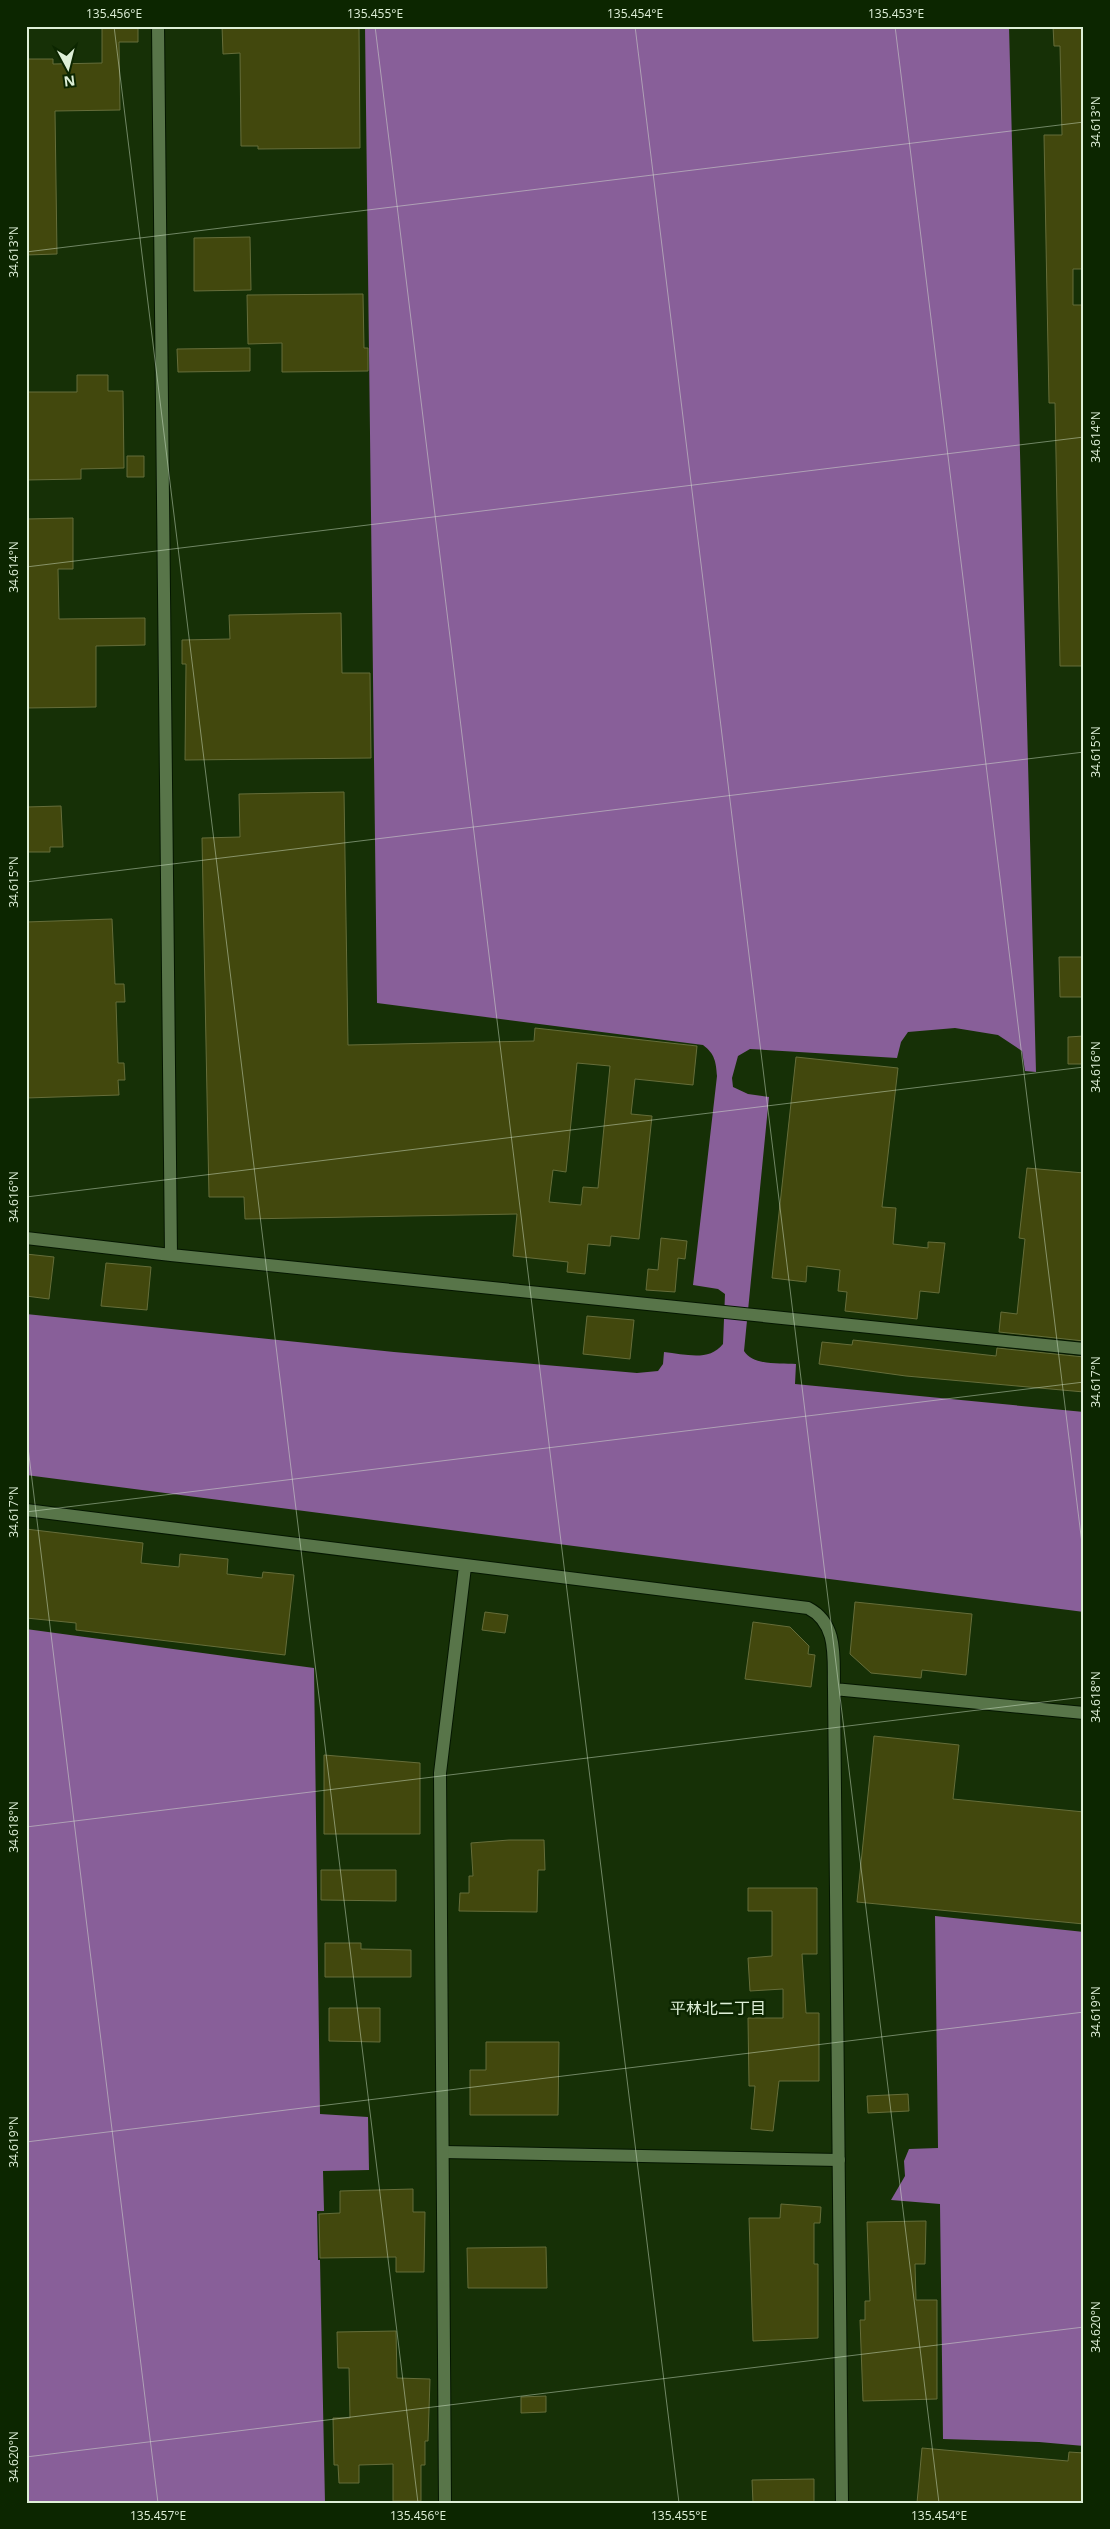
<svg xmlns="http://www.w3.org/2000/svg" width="1110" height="2529" viewBox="0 0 1110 2529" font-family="'Open Sans','Noto Sans JP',sans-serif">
<rect width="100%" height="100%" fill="#163006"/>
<path fill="#885f99" d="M365,26H1009L1036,1072L1025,1071L1022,1051L998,1035L955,1028L908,1032L901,1042L897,1058L750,1049L738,1056L732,1078L733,1087L748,1094L769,1097L744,1351C753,1366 780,1363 796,1364L795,1384L1084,1412V1612L26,1475V1314L394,1352L637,1373L658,1371L663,1364L664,1352C685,1354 709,1362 723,1344L725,1294L718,1289L693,1285L717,1076C716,1062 715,1054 703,1045L377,1003Z
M26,1629L314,1668L320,2114L368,2117L369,2170L323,2171L324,2211H317L318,2260H320L325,2503H26Z
M935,1916L1084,1932V2446L1039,2442L943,2439L940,2204L891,2200L905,2176L904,2161L909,2149L938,2148Z"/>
<path fill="#42480d" stroke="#656d3a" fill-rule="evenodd" d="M102,26H138V42H119L120,110L55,111L57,254L26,255V59H53V64L102,63Z
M222,26H359L360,148L258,149V146H241L240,53L223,54Z
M1053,26H1084V269H1073V305H1084V666H1060L1055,403H1049L1044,135H1062L1060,46H1054Z
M250,237L251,290L194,291V238Z
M363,294L364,348H368V371L282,372V343L248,344L247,295Z
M250,348V371L178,372L177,349Z
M77,375H108V391H123L124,468L81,469V479L26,480V392H77Z
M127,456H144V477H127Z
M73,518V569H58L59,619L145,618V645L96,646V707L26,708V519Z
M341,613L342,673H370L371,758L185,760L186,664H182V640L230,639L229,615Z
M344,792L348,1045L534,1041L535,1028L697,1046L693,1085L635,1079L631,1114L652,1116L639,1239L611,1236L610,1246L588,1244L585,1274L567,1272L568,1262L513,1256L517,1214L245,1219L244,1197H209L202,838L240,837L239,794ZM577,1063L610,1066L598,1188L583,1187L581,1205L549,1202L553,1170L566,1172Z
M61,806L63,847H50V852H26V807Z
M112,919L115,984H124L125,1002H116L118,1063H124L125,1080H118L119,1095L26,1098V922Z
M1059,957H1084V997H1060Z
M1084,1036V1064H1068V1037Z
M796,1057L898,1068L882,1207L896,1208L893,1244L928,1248V1242L945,1243L939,1293L920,1291L917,1319L845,1311L847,1292L838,1291L840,1270L807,1266L806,1282L772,1278Z
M1027,1168L1084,1173V1341L999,1332L1001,1312L1017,1314L1025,1239L1019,1238Z
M661,1238L687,1241L685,1259L678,1258L675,1292L646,1290L648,1269L658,1270Z
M26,1254L54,1257L49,1299L26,1296Z
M106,1263L151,1267L147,1310L101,1306Z
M587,1316L634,1320L630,1359L583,1354Z
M853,1340L996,1356L997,1348L1084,1357V1392L906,1376L819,1364L822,1342L852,1345Z
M26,1529L143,1543L141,1563L179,1567L180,1554L228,1559L227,1574L262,1578L263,1572L294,1575L285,1655L76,1630V1623L26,1618Z
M855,1602L972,1614L966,1675L922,1670L921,1678L871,1673L850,1654Z
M485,1612L508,1615L505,1633L482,1630Z
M753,1622L790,1627L809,1646L808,1654L815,1655L811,1687L745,1679Z
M874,1736L959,1745L953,1799L1084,1812V1924L857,1902Z
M324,1755L420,1763V1834H324Z
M509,1840H544L545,1870H538L537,1912L459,1911L460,1893H469V1876H473L471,1843Z
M321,1870H396V1901L321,1900Z
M748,1888H817V1954H802L806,2013H819V2081H779L773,2131L751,2129L755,2086H749L748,2018H783V1989L750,1991L748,1958L772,1956V1911H748Z
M325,1943H361V1949L411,1950V1977H325Z
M329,2008H380V2042L329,2041Z
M486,2042H559L558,2115H470V2070H486Z
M908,2094L909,2111L868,2113L867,2096Z
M413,2189V2212H425L424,2272H396V2257L320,2258L319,2214L340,2213V2191Z
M781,2204L821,2207L820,2223H814V2264H818V2338L753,2341L749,2218H780Z
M926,2221L925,2264H915L916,2300H937V2399L863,2401L860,2320H865V2301H870L867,2222Z
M546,2247L547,2288H468L467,2248Z
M396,2331L397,2378L430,2379L428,2441H425V2465H421V2501H393V2464L359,2465V2483H339L338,2465H334L333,2418H350L349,2368H338L337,2332Z
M546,2396V2412L521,2413V2397Z
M922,2448L1068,2461L1069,2452L1084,2453V2503H917Z
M814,2479V2503H753L752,2480Z"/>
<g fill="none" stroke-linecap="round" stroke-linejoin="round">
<g stroke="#041600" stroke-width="14">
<path id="minor" d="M158,26L171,1255
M26,1238L171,1255L1084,1349
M443,2152L839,2160"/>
</g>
<g stroke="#041600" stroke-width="14">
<path id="tertiary" d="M26,1510L808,1608C839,1624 833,1659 834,1689L842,2503
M834,1689L1084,1713
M445,2503L440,1773L465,1567"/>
</g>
<use href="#minor" stroke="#587549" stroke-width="12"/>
<use href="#tertiary" stroke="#587549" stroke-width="12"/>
</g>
<path fill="none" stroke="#deefd7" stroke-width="1" stroke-opacity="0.45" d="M114,26L418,2503M375,26L679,2503M635,26L939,2503M895,26L1084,1560M26,252L1084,122M26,567L1084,437M26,882L1084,752M26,1197L1084,1067M26,1431L158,2503M26,1512L1084,1382M26,1827L1084,1697M26,2142L1084,2012M26,2457L1084,2327"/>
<g text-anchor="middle" stroke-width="5" stroke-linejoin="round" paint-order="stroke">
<g font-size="16" fill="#deefd7" stroke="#0c2600">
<text x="718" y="2014">平林北二丁目</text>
</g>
</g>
<rect width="1110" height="2529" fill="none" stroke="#0c2600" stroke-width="55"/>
<g transform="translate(68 68) rotate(173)" stroke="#0c2600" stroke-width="4" paint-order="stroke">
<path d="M0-4L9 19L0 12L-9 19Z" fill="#deefd7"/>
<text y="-8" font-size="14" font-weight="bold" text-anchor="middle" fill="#deefd7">N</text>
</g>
<rect x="28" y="28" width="1054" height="2474" fill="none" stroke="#deefd7" stroke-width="2"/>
<g font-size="12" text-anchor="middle" fill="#deefd7">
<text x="114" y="18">135.456°E</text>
<text x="375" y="18">135.455°E</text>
<text x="635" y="18">135.454°E</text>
<text x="896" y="18">135.453°E</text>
<text transform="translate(1096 122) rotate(-90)" y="4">34.613°N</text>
<text transform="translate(14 252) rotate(-90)" y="4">34.613°N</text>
<text transform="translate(1096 437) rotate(-90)" y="4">34.614°N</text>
<text transform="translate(14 567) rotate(-90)" y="4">34.614°N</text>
<text transform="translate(1096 752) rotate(-90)" y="4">34.615°N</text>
<text transform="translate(14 882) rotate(-90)" y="4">34.615°N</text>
<text transform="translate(1096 1067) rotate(-90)" y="4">34.616°N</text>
<text transform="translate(14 1197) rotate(-90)" y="4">34.616°N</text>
<text transform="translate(1096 1382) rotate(-90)" y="4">34.617°N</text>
<text transform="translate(14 1512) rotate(-90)" y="4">34.617°N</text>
<text transform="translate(1096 1697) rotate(-90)" y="4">34.618°N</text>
<text transform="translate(14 1827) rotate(-90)" y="4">34.618°N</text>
<text transform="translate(1096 2012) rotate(-90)" y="4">34.619°N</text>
<text transform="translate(14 2142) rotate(-90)" y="4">34.619°N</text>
<text transform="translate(1096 2327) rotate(-90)" y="4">34.620°N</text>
<text transform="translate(14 2457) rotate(-90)" y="4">34.620°N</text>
<text x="158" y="2520">135.457°E</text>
<text x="418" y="2520">135.456°E</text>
<text x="679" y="2520">135.455°E</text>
<text x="939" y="2520">135.454°E</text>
</g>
</svg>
